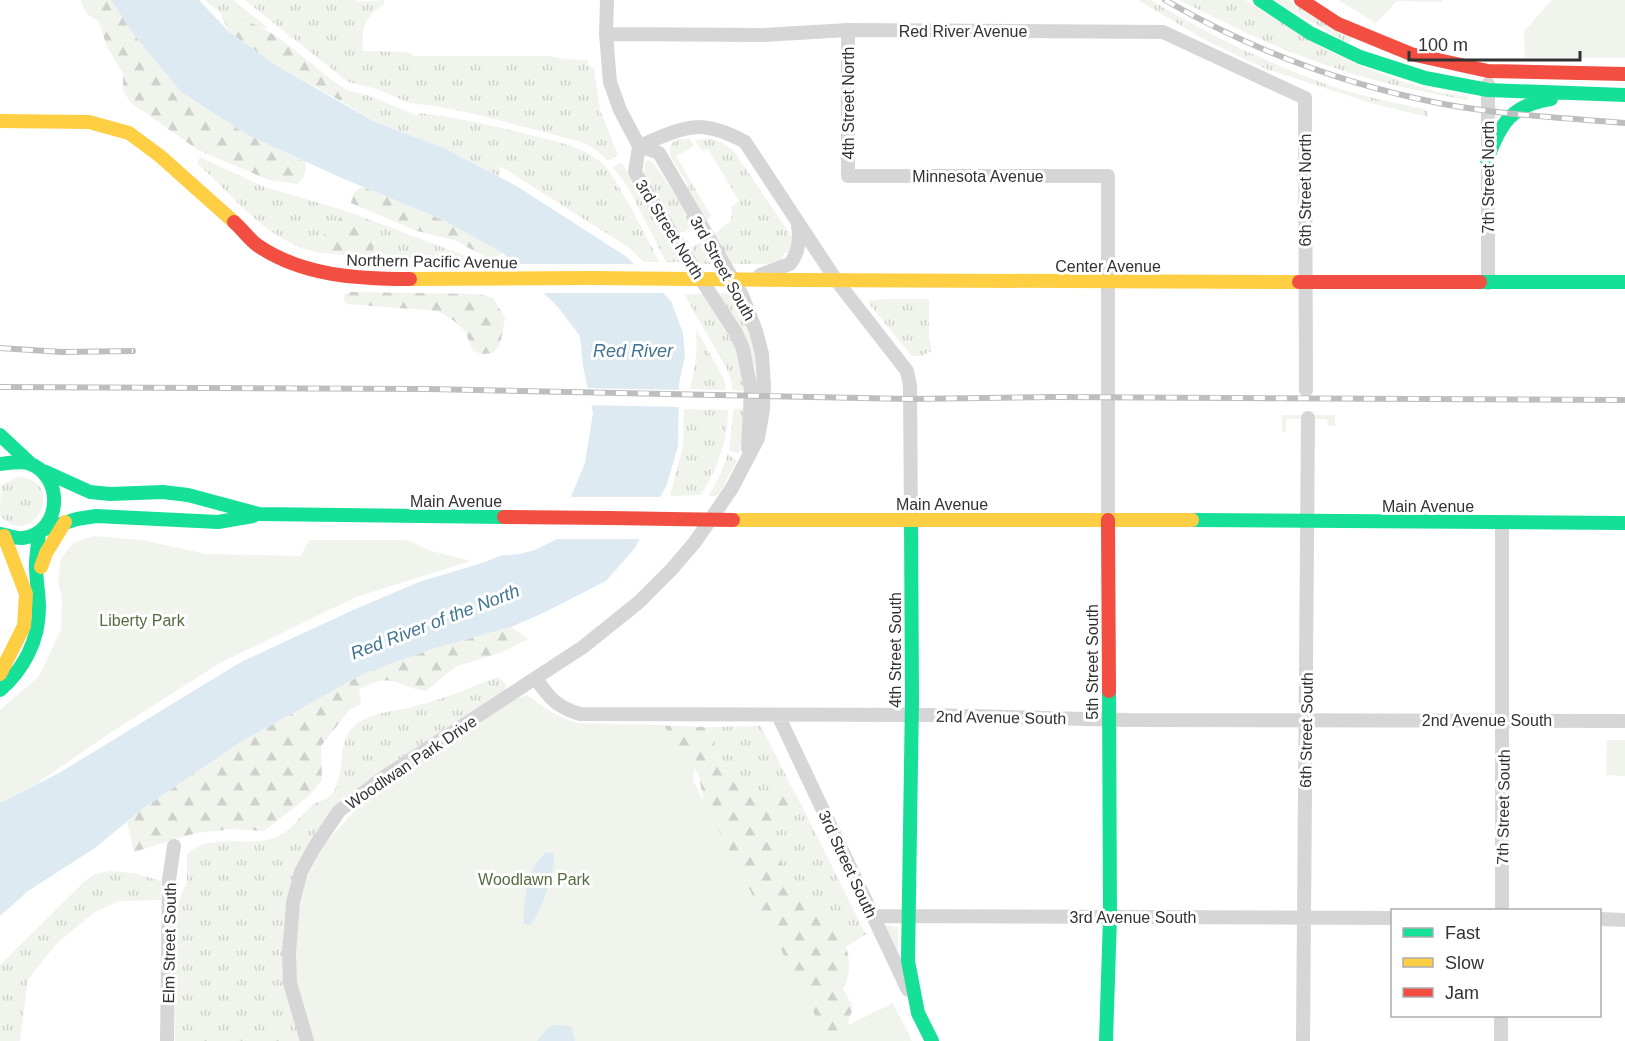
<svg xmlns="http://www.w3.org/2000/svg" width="1625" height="1041" viewBox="0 0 1625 1041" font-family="Arial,sans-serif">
<defs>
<pattern id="grass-tufts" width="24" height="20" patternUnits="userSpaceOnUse" patternTransform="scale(1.5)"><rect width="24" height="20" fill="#f1f3ed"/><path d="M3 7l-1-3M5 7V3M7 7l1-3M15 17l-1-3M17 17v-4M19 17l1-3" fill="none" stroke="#cfd1cc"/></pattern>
<pattern id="forest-firs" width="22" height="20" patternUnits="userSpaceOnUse" patternTransform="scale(1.5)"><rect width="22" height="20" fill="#f1f3ed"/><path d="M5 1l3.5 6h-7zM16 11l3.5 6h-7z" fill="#cfd1cc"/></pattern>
</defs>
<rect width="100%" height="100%" fill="#fff"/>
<path fill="url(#grass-tufts)" d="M205,0H233L267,27L264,28L221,14Z
M245,0H355L358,2L384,0V5C364,15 361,31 363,51L408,52L413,56H548L564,59L588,60V66L594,68L600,110L618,155L608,161L592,147L582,142L471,113L435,106L409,103L377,89L348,82Z
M1138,0H1151C1208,35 1270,64 1334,87C1364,97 1397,103 1428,110V117L1374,104L1266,69L1207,41Z
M1179,0H1245L1323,48L1360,66L1398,80L1437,92L1469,97L1468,100C1414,91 1360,78 1309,59C1264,43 1222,21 1179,0Z
M1274,0H1289L1352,37L1349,44Z
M349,91L367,95L418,116L419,113C455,117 490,125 526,134C553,141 581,145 602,163C610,170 615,181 620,189C634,213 647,237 659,262H644L628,247L500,166V177L444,148L375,122L341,101Z
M679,139H690L694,146L676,156L711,216L709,219L704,220L689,194L687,183L670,156V147L673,142Z
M712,139L721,142L733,150L792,237L793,252L784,253L781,261L774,264H730L714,236V234L731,221L732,214L731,207L739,201L708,149L702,151L695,140Z
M200,157L262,186L346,211L321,238L316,252C268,242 232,195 197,163Z
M649,160L653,162L691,219V226L685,232H679L644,174L645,162Z
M622,163L682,262H666L629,189L613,167Z
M365,218L466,256L468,260L360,257L367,256L375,243L370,223Z
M701,243L706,245L719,264H696C690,254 687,245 701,243Z
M716,293H737L760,365L753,366Z
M684,294H706L736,343L746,391L733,390L729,373Z
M884,299H929V339L932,351L921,356H912L870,305L869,301Z
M696,329L724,379L726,390L690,389C695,368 698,350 696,329Z
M684,409L728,410C728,441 717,469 701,495L670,496L683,446Z
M734,409H747L739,454L729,450Z
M728,454L737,461L720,492L716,496H709L719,477Z
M18,477C69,480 32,553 0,515L1,485Z
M499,677L506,685L505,689C471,711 437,734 403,757C379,773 353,788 334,809C274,876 273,960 300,1041H175L176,906L187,882V855C208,831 254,849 279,836C292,830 301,814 313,805C319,801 328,799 333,793C335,791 337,784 338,781C344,764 339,742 352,728C369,711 395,712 416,706C444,699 471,687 499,677Z
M761,726L790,784L771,799L759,802C744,789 724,777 717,757C713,743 717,739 706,727Z
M804,810L862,927C816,930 789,870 766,839V827Z
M111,871L134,873L161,881V900L119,901L95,912L58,942L28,979L20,1041H0V965L85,881L95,874Z"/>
<path fill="url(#forest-firs)" d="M80,0H111L134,35L181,92L246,134L306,162C306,172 305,178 297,184L269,180L198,150L130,102L123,90V74L107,47L99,22L87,14Z
M221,14C236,19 253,22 266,30C296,47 319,74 349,91L341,101L279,67L229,32Z
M363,187L443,220L503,253L494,258L486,257L454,240L417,231L351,203C351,194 355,190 363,187Z
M346,211C352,213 360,215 365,218C375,225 375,242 373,252L367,256L360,257L316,252L321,238Z
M350,292L480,294L493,298L505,318L500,345L493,353L482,354L473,351L465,331L453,320L438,311L347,304L344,300L345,294Z
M511,627L528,639L502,652L455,667L426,691C395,686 393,671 359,689L361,702L358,706L350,709L321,746L322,780L309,796L264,831L232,829L196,833L134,852L127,822L141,810L239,743L363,674L432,649Z
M645,725L706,727C717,739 713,743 717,757C724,777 744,788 759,802L771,799L790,784L804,810L766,827V839C789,870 815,930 862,927L866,934L846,947C851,964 850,973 843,989L853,1007L847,1026L826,1036L701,819L703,796L698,772L694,768L693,783Z"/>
<path fill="#f1f3ed" d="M1338,0H1442V2L1397,1L1376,23Z
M1552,0H1625V58H1525L1524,31Z
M1282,415H1335V426H1328L1327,419H1286V432H1282Z
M94,536L142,540L206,554L301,556L309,540H407L431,551L471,561L356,597L220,663L110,733L36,784L0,804V710L39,676L61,630L62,600L58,580L61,558L73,543Z
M527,695L553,713L576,723L664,725L826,1036L893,1003L912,1041H314L296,984L295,949L297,919L307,878L321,848L368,796L512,700Z
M1607,740H1625V776L1606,775Z
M887,925L898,927V950H895L885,928Z"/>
<path fill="#ddeaf2" d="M111,0H199L229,32L279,67L375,122L444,148L518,187L627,257L671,301L683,333L685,356L679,384L678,446L667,484L635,548L606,581L543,613L511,627L432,649L363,674L239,743L141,810L95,848L28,891L0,916V803L59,773L241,662L353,610L419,582L485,562L526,545L565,511L585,463L593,413L583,366L580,336L557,306L503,253L443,220L337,176L246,134L181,92L134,35Z
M547,852L553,853C558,867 540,914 530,925L524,924C523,902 527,865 547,852Z
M553,1025L568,1026L572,1028L575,1041H537L547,1029Z"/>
<path fill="#fff" d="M509,264H638L667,293H538Z
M585,388L682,390V407L588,405Z
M568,497H664L642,539H557L535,550L519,554L488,557L524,542L562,510Z"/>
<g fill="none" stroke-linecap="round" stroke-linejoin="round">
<path stroke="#d6d6d6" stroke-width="14" d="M607,0L606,34L610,82L620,110L639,146L635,172L680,247L736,333L743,349L751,389L748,449
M848,30V176H1108V520
M606,34L763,35L848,30L1163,32L1305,98L1306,390
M639,146C685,127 699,117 745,142L836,280L907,371L910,386L911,521
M760,275L790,264C799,252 800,240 798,225
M1488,283V84
M536,679C550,698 556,707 580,714L928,715L1127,720L1625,721
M778,715L908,990
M1502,910V523
M873,916L1392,918
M1600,919L1625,920
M167,1041L169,880L174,846
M307,1041L290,983L289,953L293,903L301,872L314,848L339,811L384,777L583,647L639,602L671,570L695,542L732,488L758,438L763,410L764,384L762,354L756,331L742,295L659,153L639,146
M1303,1041L1308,418
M1501,1041V1016"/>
<path stroke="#16e098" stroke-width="14" d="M1260,0L1310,33L1360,57L1425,78L1488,90L1625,95
M1487,160C1500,124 1511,105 1551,99
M1480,282H1625
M0,435L30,463
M0,464C8,463 20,461 28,463C65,475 62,533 23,538C16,539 7,535 0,534
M46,472L90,492L110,494L163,492L188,495L259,514L504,517
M1192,520L1625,523
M911,521L912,699L908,961L918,1013L932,1041
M45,529L77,519L96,516L218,522L253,516
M0,690C24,669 39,640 39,608C39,594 36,580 36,566C36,555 38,544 39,533
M1106,1041L1110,917L1109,691"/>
<path stroke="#ffcf43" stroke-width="14" d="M0,121L89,122L129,133L160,156L234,222
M410,279L591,278
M796,280L1299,282
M733,520H1192
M41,567L46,553L65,522
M0,674L24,626L26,594L4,536"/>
<path stroke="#f24e42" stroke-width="14" d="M1301,0L1338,24L1411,54L1488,71L1625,74
M234,222C242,229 249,239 257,245C302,276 357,279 410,279
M1299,282H1480
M504,517L609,518
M1108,520L1109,691"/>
<g stroke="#bebebe" stroke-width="6">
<path id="rail" d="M1165,0C1251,50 1345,85 1443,104C1503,115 1564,118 1625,123
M0,348L62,352L133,351
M0,387L428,389L910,399L1055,397L1625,400"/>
</g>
<use href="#rail" stroke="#fff" stroke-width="4" stroke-dasharray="11" stroke-linecap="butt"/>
<path stroke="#ffcf43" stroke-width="14" d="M591,278L796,280"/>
<path stroke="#f24e42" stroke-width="14" d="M609,518L733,520"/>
</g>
<g text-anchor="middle" stroke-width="6" stroke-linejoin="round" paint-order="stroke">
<g font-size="16" fill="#323232" stroke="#fff">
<text x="963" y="37">Red River Avenue</text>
<text transform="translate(848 103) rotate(-90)" y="6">4th Street North</text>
<text x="978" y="182">Minnesota Avenue</text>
<text transform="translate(1488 177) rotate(-90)" y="6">7th Street North</text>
<text transform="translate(1305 190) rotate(-90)" y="6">6th Street North</text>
<text transform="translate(670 229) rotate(58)" y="6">3rd Street North</text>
<text transform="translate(432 261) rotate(1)" y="6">Northern Pacific Avenue</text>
<text x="1108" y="272">Center Avenue</text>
<text transform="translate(723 268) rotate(61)" y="6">3rd Street South</text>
<text x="456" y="507">Main Avenue</text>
<text x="942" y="510">Main Avenue</text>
<text x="1428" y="512">Main Avenue</text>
<text transform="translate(895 650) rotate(-90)" y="6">4th Street South</text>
<text transform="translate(1092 662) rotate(-90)" y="6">5th Street South</text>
<text transform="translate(1001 717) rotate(1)" y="6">2nd Avenue South</text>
<text x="1487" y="726">2nd Avenue South</text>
<text transform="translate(1306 730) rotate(-89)" y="6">6th Street South</text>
<text transform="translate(411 762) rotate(-34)" y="6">Woodlwan Park Drive</text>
<text transform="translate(1503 807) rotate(-89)" y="6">7th Street South</text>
<text transform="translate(848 864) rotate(65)" y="6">3rd Street South</text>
<text x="1133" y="923">3rd Avenue South</text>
<text transform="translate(169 943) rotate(-89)" y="6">Elm Street South</text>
</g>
<g font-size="16" fill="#566c40" stroke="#fff">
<text x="142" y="626">Liberty Park</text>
<text x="534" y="885">Woodlawn Park</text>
</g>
<g font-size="18" font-style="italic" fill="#427491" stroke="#fff">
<text x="633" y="357">Red River</text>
<text transform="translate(435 622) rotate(-21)" y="6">Red River of the North</text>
</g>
</g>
<rect x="1391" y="909" width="210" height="108" fill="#ffffff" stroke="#adadad" stroke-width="1.5"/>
<rect x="1403" y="928" width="30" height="9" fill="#16e098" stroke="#adadad" stroke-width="1.5"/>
<text x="1445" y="939" font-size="18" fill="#323232">Fast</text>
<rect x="1403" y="958" width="30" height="9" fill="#ffcf43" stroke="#adadad" stroke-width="1.5"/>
<text x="1445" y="969" font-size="18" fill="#323232">Slow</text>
<rect x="1403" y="988" width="30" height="9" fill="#f24e42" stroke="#adadad" stroke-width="1.5"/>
<text x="1445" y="999" font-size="18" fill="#323232">Jam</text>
<path d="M1409 51v9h171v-9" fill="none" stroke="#323232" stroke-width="3"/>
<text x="1418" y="51" font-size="18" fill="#323232" stroke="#ffffff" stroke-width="4.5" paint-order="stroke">100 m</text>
</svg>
